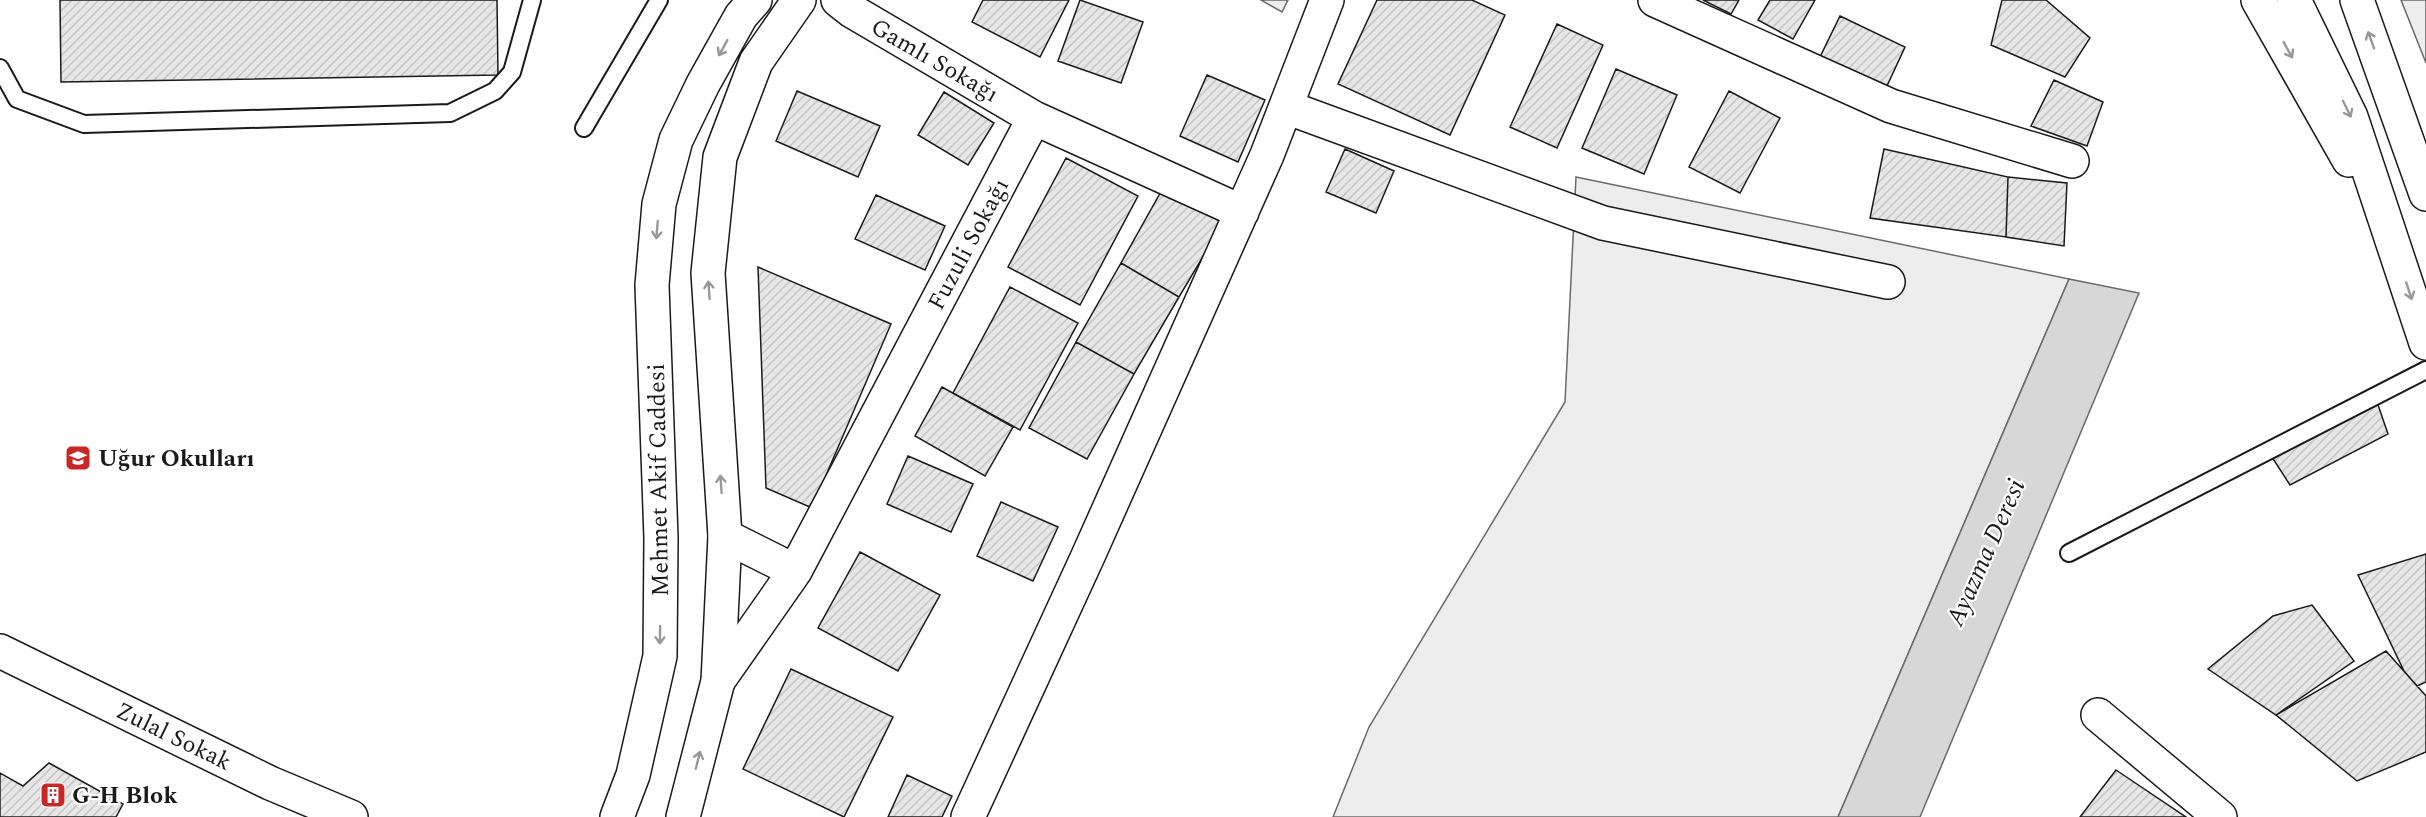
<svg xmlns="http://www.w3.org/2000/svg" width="2426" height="817" viewBox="0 0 2426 817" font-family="Spectral,serif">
<defs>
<pattern id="building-hatch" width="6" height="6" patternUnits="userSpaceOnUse" patternTransform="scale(1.5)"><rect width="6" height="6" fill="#e6e6e6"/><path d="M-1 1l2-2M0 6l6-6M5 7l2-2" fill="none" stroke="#c5c5c5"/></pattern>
</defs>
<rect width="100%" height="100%" fill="#fff"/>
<path fill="#ededed" stroke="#6a6a6a" stroke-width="1.5" d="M1261,0H1288L1282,12Z
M2401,0H2426V63Z
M1576,177L2069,279L1838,817H1333L1369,727L1565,402Z"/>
<path fill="#d7d7d7" stroke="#6a6a6a" stroke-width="1.5" d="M2069,279L2139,293L1920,817H1838Z"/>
<path fill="url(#building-hatch)" stroke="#1a1a1a" stroke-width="1.5" d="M60,0H497L498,75L61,82Z
M983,0H1069L1040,57L972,22Z
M1080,0L1143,22L1121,83L1058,61Z
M1377,0H1472L1505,15L1450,135L1338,84Z
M1703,0H1739L1731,14Z
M1770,0H1815L1793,39L1758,20Z
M2002,0H2046L2090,38L2065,77L1991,45Z
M1840,16L1905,47L1886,88L1820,57Z
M1557,24L1603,45L1557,148L1510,127Z
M1616,69L1677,95L1644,174L1582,148Z
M1207,75L1265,100L1238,162L1180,136Z
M2054,80L2103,102L2087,146L2031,126Z
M797,91L880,126L858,177L776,141Z
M1729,91L1780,118L1740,193L1689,167Z
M944,92L994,123L968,165L918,135Z
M1345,149L1394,171L1376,213L1326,192Z
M1884,149L2008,177L2006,237L1870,218Z
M1066,158L1138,196L1080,305L1008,267Z
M2008,177L2067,183L2064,246L2006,237Z
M1163,188L1223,223L1179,297L1121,263Z
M876,195L945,226L925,270L855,239Z
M1121,263L1179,297L1134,374L1076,342Z
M758,267L891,324L812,508L766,488Z
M1010,287L1078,323L1020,430L953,393Z
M1076,342L1134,374L1087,459L1029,428Z
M942,387L1013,427L985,476L915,436Z
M2377,402L2388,434L2290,485L2270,454Z
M908,456L973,484L951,532L887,504Z
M1001,502L1058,527L1033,581L977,556Z
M860,552L940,595L898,671L818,628Z
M2426,554V682L2417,686L2404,671L2358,575Z
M2312,605L2354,661L2276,715L2208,669L2273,616Z
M2386,651L2426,696V752L2357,781L2276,715Z
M791,669L893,717L844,817L743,769Z
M49,763L123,804L116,817H0V773L23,786Z
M2116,770L2186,817H2080Z
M907,775L952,796L942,817H888Z"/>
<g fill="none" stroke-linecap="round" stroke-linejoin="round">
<g stroke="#1a1a1a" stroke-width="20">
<path id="lane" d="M0,68L17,99L84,124L450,113L495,91L512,72L532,0
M584,128L659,0
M2069,553L2426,370"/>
</g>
<g stroke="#1a1a1a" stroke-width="36">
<path id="street" d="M838,0L852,11L1034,118
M1655,0L1891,106L2072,161
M1286,107L1603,223L1888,282
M725,536L795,571
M0,651L270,783L351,817
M718,681L795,571L1034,118L1242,212
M2098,715L2220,817
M968,817L1088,556L1267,155L1327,0"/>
</g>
<g stroke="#1a1a1a" stroke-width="36">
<path id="secondary" d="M617,817L633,775L660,656L661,538L652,285L659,204L676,140L703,84L741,16L755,0
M683,817L718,681L725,536L708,273L720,157L756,62L799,0"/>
</g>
<g stroke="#1a1a1a" stroke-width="36">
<path id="primary" d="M2258,0L2349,160
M2294,0L2351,117L2426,343
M2357,0L2426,194"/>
</g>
<use href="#lane" stroke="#fff" stroke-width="16"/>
<use href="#street" stroke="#fff" stroke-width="33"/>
<use href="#secondary" stroke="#fff" stroke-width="33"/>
<use href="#primary" stroke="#fff" stroke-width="33"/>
</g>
<defs><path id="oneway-shaft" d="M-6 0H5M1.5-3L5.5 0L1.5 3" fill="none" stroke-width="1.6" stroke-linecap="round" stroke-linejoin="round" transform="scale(1.5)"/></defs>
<g stroke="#989898">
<use href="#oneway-shaft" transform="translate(2371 40) rotate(-110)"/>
<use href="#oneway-shaft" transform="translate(723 48) rotate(119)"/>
<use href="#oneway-shaft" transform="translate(2288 50) rotate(61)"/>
<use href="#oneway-shaft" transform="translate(2347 109) rotate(64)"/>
<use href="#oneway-shaft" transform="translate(657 230) rotate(95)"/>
<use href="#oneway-shaft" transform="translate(709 290) rotate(-94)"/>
<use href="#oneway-shaft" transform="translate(2409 291) rotate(72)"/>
<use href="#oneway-shaft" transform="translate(721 484) rotate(-94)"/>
<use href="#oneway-shaft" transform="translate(660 635) rotate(91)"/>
<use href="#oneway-shaft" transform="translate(698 760) rotate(-76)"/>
</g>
<defs>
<g id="school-square" transform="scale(1.35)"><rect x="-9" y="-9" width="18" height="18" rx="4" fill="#c62828" stroke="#fff"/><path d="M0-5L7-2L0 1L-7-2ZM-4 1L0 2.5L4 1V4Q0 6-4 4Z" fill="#fff"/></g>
<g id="building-square" transform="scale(1.35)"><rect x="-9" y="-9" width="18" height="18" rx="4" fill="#c62828" stroke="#fff"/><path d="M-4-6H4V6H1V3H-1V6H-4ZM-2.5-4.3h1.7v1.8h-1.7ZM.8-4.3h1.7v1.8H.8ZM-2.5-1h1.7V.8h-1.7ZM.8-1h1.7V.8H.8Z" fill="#fff"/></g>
</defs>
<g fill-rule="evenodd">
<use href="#school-square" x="78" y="458"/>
<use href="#building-square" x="53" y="795"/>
</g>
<g text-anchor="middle" stroke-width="4.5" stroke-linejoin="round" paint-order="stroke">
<g font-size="24" fill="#1a1a1a" stroke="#fff">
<text transform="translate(935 60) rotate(30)" y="8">Gamlı Sokağı</text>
<text transform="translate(968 244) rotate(-62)" y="8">Fuzuli Sokağı</text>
<text transform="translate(658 480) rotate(-91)" y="8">Mehmet Akif Caddesi</text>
<text transform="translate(174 736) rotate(26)" y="8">Zulal Sokak</text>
</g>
<g font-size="24" font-weight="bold" fill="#1a1a1a" stroke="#fff" text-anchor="start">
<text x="98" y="466">Uğur Okulları</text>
<text x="72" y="803">G-H Blok</text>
</g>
<g font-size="26" font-style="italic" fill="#1a1a1a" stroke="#fff">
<text transform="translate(1985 552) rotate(-66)" y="9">Ayazma Deresi</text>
</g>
</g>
</svg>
